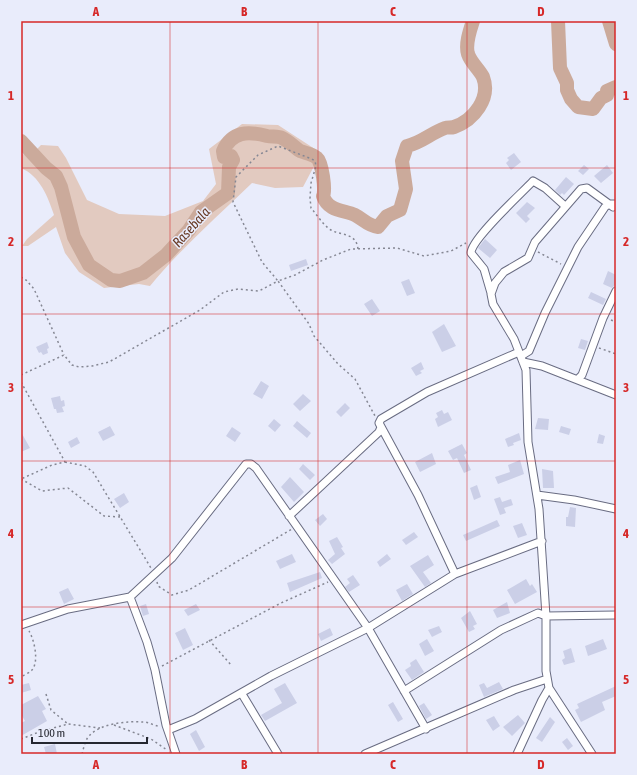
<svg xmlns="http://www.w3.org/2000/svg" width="637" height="775" viewBox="0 0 637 775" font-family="'Asap Condensed',sans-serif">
<rect width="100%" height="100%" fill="#e9ecfb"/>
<path fill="#e2cac0" d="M242,124L278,125L321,153L303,187L275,188L252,183C217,217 181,248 150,286L139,284L104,288L79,272L65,253L56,227L28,246H22L27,239L54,215C48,197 40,176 21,168V153L29,157L41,145L58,146L66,158L87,200L119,214L165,216L203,201L216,184L209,149Z"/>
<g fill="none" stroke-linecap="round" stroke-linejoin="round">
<path stroke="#cbaa9b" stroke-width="14" d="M558,21L560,68L567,83V90L571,99L578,107L593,109L601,98L607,95V91L616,87
M609,21L616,44
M21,141L46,168L56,176L61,187L74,237L89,265L111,280L120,281L143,273L166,255L189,230L201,212L228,193L229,167L233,160L231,156L224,157L223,151C232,131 248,131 267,136C272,137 278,136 282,138C289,141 294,147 300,151C305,153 313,154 317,158C322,162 326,191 323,196C328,211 343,210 355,215C363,219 368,226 378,227L387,216L400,210L406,189L402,161L407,146C421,143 431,133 445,128C448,127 451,128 454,127C474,120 491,98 483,77C479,69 471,63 468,54C465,44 470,30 473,21"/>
</g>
<path fill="#cbcfe7" d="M514,153L521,162L511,170L506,163L509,160L507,158Z
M584,165L589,169L583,175L578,171Z
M607,165L613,173L601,183L594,176Z
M566,177L574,184L564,195L562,193L560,195L555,190Z
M527,202L535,208L527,216L530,219L526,223L516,213Z
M485,239L497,250L490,258L478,248Z
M306,259L308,265L291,271L289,265Z
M608,271L616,275V284L612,288L603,284Z
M409,279L415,293L407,296L401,282Z
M591,292L606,299L603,305L588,298Z
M372,299L380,311L372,316L364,304Z
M444,324L456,346L442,352L432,332Z
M581,339L588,341L585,350L578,348Z
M47,342L49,348L47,349L48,353L43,355L41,352L39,353L36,347Z
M421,362L424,369L420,371L422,373L416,376L411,368Z
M261,381L269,386L262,399L253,394Z
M303,394L311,401L300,411L293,404Z
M60,396L61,401L64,400L65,406L62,407L64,412L57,413L56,409H54L51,398Z
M345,403L350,408L341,417L336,412Z
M442,410L444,414L448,412L452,420L438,427L435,419L438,417L436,413Z
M538,418L549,419L548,430L535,429Z
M274,419L281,425L275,432L268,426Z
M297,421L311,433L307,438L293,426Z
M110,426L115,435L103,441L98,432Z
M561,426L571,429L569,435L559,432Z
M232,427L241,433L235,442L226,436Z
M21,432L30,448L21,452Z
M519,433L521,440L513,443L514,445L508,447L505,439Z
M599,434L605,436L603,444L597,443Z
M77,437L80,443L71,448L68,442Z
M462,444L467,453L464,455L471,470L464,473L457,458L453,460L448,451Z
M432,453L436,464L420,472L415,462Z
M520,460L524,474L498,484L495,477L510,472L508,465Z
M303,464L315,475L310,480L299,469Z
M542,469L553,471L554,488H543Z
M290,477L304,492L294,502L281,487Z
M477,485L481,497L474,500L470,488Z
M124,493L129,502L120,508L114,499Z
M500,497L502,502L511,499L513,505L504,508L506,513L500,515L494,499Z
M570,507L576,508L575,527L566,526V517H568Z
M323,514L327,519L320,526L315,520Z
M497,520L500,526L466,541L463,535Z
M522,523L527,535L518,538L513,526Z
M414,532L418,537L406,545L402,540Z
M337,537L343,547L341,548L345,554L332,564L328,560L335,554L329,541Z
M292,554L296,562L280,569L276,561Z
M387,554L391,559L380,567L377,562Z
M428,555L434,565L423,572L431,583L425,587L410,566Z
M320,572L322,578L290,592L287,583Z
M353,575L360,585L349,592L345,587L350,583L347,579Z
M526,579L530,586L532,584L537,592L515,604L507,590Z
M407,584L413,594L402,601L396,590Z
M68,588L74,599L64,604L59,592Z
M507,602L510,613L497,618L493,610Z
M146,604L149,614L143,616L140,606Z
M196,604L200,610L188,616L184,610Z
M470,611L477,624L473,626L475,629L469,632L461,618Z
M439,626L442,632L432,637L428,630Z
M185,628L193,645L183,650L175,633Z
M330,628L333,635L321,641L318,634Z
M427,639L434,651L425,656L419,644Z
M603,639L607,649L588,656L585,646Z
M571,648L575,662L564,665L562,660L565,658L563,651Z
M416,659L424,672L412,680L405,670L411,666L410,663Z
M499,682L503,689L484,697L479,685L484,683L487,688Z
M29,683L31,690L21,693V685Z
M285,683L297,703L265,721L261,715L282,703L274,689Z
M616,686V696L602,702L605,710L581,722L575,710L579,708L577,704Z
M38,696L46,709L42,711L47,721L21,736V723L25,721L21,714V705Z
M393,702L403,719L398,722L388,705Z
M424,703L432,715L426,719L419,706Z
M518,715L525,723L512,736L503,727Z
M494,716L500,726L493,731L486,720Z
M550,717L555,722L542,742L536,738Z
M196,730L205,747L199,751L190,734Z
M567,738L573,746L568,750L562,742Z
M55,744L57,754H46L44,747Z"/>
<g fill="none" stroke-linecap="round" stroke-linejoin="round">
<g stroke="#696c82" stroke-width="9">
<path id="street" d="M491,293L484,269L471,253C471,239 521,194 533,181L545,188L565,206
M521,356L529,351L545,313L578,247L605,207L609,204L613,207
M523,362L542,366L616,395
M578,379L582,375L603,318L616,291
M537,495L574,500L616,509
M289,516L379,432L381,427
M455,574L418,495L379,423L381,419L427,392L519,352
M21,625L68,609L130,597
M404,691L501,630L538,613L546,616L539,509L528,442L526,370L514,339L493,304L491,294L495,283L504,272L528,258L535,242L581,189L587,188L609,204H616
M242,694L278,754
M168,730L195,719L271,676L368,628L455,574L542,541
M176,754L166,725L155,670L147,642L130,597L172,558L246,464H251L256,468L368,628L426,729
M365,754L514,690L547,679
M517,754L542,700L549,688
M592,754L549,688L546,671V616L616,615"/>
</g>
<path stroke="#858793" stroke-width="1.5" stroke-dasharray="2 3" stroke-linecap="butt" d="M358,249C356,232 341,236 331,230C323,225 317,215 311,208L310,198L311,183L316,166L315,161L312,159L278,146L258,155L236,177L233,202L262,262L278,281L295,275L323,260L351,249L397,248L424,256L451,251L466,243
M538,252L561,264
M21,277L26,280L34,289L64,355
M611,320L616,322
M599,348L616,354
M21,375L64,355L72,365L79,367L92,366L109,362L200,310L224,292L238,289L259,291L278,281L309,324L314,336L338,364L355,379L375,416
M21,382L65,462L52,465L21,479
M65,462L85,466L93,472L151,568
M21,479L42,491L68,488L104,516L120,517
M157,582L158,586L172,595L189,590L292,529
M209,640L232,666
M162,666L281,603L328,582
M23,676C25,674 29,673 31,671C40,663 34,639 29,631
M46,694L51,710L68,724
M114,725L151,739L167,750
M21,739L39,732L68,724L100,728
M82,754C84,747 85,739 91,734C103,723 128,721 143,722C148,722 153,725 158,726"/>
<use href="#street" stroke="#fff" stroke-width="7"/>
</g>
<path fill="none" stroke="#d62828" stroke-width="1" stroke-opacity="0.55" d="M170,21V754M318,21V754M467,21V754M21,168H616M21,314H616M21,461H616M21,607H616"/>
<g text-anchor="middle" stroke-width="3" stroke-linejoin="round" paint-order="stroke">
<g font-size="14" font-style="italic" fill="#683923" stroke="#e9ecfb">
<text transform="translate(191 227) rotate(-48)" y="5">Rasebala</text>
</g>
</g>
<rect width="637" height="775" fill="none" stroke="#e9ecfb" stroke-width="44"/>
<path d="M32 737v6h115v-6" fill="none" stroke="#252730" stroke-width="2"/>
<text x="38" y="737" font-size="12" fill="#252730" stroke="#e9ecfb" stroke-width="3" paint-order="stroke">100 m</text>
<rect x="22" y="22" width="593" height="731" fill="none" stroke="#d62828" stroke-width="1.5"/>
<g font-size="13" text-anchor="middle" font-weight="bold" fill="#d62828">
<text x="96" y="16">A</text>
<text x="244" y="16">B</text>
<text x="393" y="16">C</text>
<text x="541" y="16">D</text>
<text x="11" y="100">1</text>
<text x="626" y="100">1</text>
<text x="11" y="246">2</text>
<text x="626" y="246">2</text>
<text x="11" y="392">3</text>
<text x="626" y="392">3</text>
<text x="11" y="538">4</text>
<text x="626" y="538">4</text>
<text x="11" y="684">5</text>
<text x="626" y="684">5</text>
<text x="96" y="769">A</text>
<text x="244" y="769">B</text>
<text x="393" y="769">C</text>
<text x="541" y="769">D</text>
</g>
</svg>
